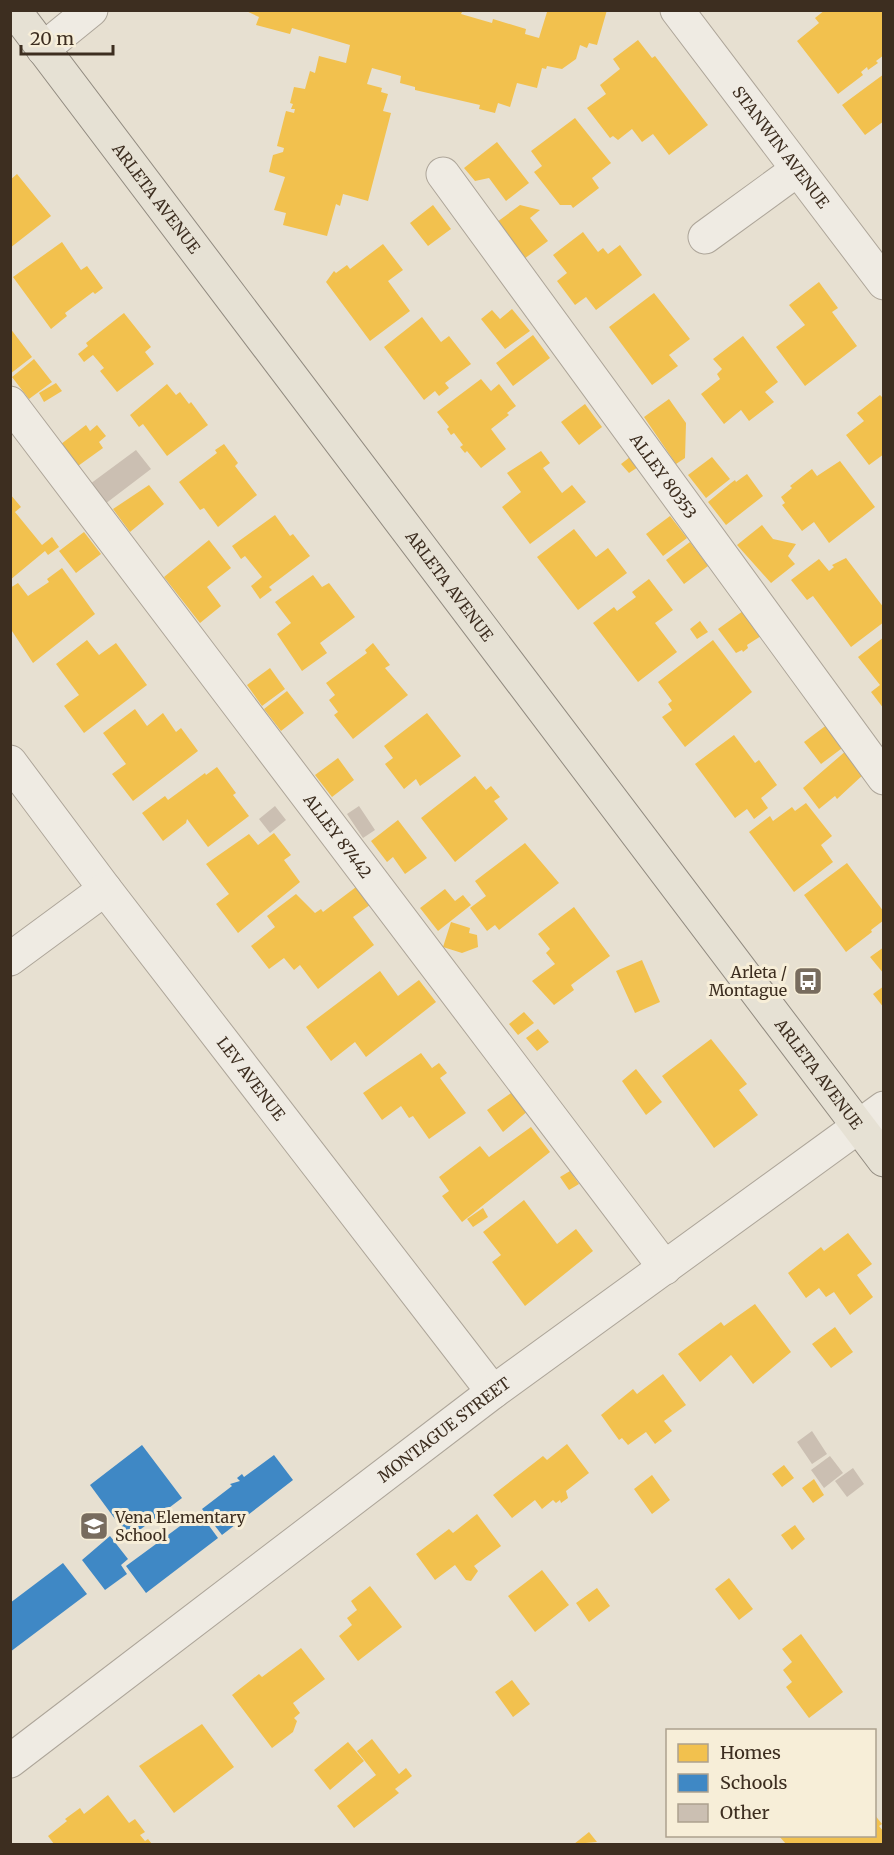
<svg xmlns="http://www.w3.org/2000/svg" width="894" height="1855" viewBox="0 0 894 1855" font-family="Merriweather,serif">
<rect width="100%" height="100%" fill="#e7e0d1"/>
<path fill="#f2c14e" d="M244,10H463L461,14L492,23L493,19L526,29L525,34L539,38L547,12L542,10H607L597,45L589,43L587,48L580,45L576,59L562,69L547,66L546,69L542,68L537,88L517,83L510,107L498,103L495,113L479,109L480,105L415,90V87L400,83L401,76L372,68L367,84L382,88L381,92L388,94L383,111L391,113L368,201L343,194L340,206L336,204L327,236L283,225L286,213L274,210L285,177L269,172L273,155L283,152L284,148L277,146L286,111L294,113L295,109H291L293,104L290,103L294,87L305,89L310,71L315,73L319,56L346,63L350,45L292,28L290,34L256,25L259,17Z
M825,10H881L884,14V55L876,61L878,63L868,70L867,67L861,72L863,75L838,94L797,41L819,23L815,18Z
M638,40L652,58L655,56L708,125L669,155L653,134L642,142L632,129L618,140L613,136L610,138L587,108L606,94L600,85L620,69L613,59Z
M884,74V121L865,135L842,105Z
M575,118L611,163L592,178L599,188L573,208L571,205H560L534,172L542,166L531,151Z
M497,142L529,183L506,201L489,178L475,181L464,168Z
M17,174L51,216L10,248V180Z
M433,205L451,229L428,246L410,223Z
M520,205L540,210L530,218L548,241L524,259L497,222Z
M583,232L598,252L603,248L608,254L620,245L642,275L596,310L586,297L575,305L557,281L567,273L553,255Z
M62,242L81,270L87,266L103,288L95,294L93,292L65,313L67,316L51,329L13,277Z
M383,244L403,270L388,281L410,311L370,341L326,282L334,271L336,273L347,265L350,269Z
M819,282L838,308L832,312L857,346L805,386L776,347L805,325L789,305Z
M654,293L690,339L669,355L678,366L652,385L609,327Z
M512,309L530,331L505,349L481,319L492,310L500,319Z
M124,313L151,347L145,352L154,364L117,392L100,371L104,368L93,355L84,362L78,354L88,346L86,343Z
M422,317L441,342L449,336L471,364L445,383L449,388L439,396L435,391L424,400L384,347Z
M10,328L32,357L10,374Z
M533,335L550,358L513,386L496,363Z
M743,336L778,382L765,392L774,402L749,421L741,410L724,424L701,394L720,379L717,374L722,369L713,359Z
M34,359L52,382L29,399L12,377Z
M481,379L491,391L499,384L516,406L507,413L509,415L491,429L506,449L481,468L467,451L465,453L460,447L463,445L454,433L451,435L447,429L449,427L437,412Z
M56,383L62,391L44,402L39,393Z
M167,384L176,395L180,392L189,404L191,402L208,425L167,456L143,424L139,427L130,415Z
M880,395L884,399V454L869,465L846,435L864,421L857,413Z
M669,399L686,423L685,458L676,464L644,417Z
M585,404L602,427L579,445L561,422Z
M86,425L90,431L97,425L106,436L99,442L103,448L78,466L61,444Z
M224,444L238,463L235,466L257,495L218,527L204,508L200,510L179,482L217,453L215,450Z
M541,451L550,463L543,468L562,493L572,485L586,502L530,544L502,507L521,492L507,473Z
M630,457L638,467L629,473L621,464Z
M712,457L730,479L706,498L688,475Z
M840,461L875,507L829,543L814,522L802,531L782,505L785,503L781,497L792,488L790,486L812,469L817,476Z
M747,474L763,496L726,525L708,502L731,483L735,480L736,482Z
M149,485L164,504L130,532L113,509Z
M10,494L21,507L15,512L42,545L52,537L59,547L48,555L45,551L10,580Z
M275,515L290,536L293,534L310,556L269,587L272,590L260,599L251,586L262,577L245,556L241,559L232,546Z
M670,516L687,538L663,556L646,534Z
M762,525L773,539L796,544L788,556L795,564L771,583L737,545Z
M574,529L596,557L608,548L627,573L578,610L537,557Z
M84,532L101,554L76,573L59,551Z
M209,540L231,568L207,587L221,606L200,623L164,577Z
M690,542L708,566L684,584L666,560Z
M846,558L884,608V622L851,647L813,596L807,600L791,580L819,559L829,571L834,567L832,565Z
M62,568L95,614L33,663L10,628V588L18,583L28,596L49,582L47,579Z
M313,575L322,587L329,583L355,617L320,643L327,653L302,671L277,634L291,623L275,602Z
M649,579L673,610L655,623L677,652L638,682L593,623L614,607L617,611L636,597L632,592Z
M743,611L761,636L747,645L748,648L743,652L742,650L736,653L718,629Z
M700,621L708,632L697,639L690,629Z
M884,637V709L871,692L880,685L858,657Z
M87,640L99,655L116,643L147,685L84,733L64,706L79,695L56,664Z
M713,640L752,692L685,747L662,717L672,710L668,704L672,701L658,682Z
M373,643L390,665L385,668L408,695L353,739L334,715L338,712L329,700L335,695L326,683L367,653L365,650Z
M270,668L285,689L262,706L247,685Z
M287,691L304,713L281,731L264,709Z
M135,709L147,726L163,713L176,732L181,728L198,751L133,801L112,774L126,764L103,733Z
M427,713L461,756L420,786L416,779L404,789L385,764L393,758L384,746Z
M828,724L845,746L821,764L804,742Z
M734,735L755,763L759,760L777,785L761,798L768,808L754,819L747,809L735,818L695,764Z
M847,750L865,773L837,799L835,796L819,809L803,788Z
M338,758L354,780L332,797L315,775Z
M217,767L236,793L233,795L249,816L208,847L187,819L186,823L163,841L142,813L165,796L168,800L205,773L206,775Z
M475,776L486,790L491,786L500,797L494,801L508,819L455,862L421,818Z
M806,803L832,836L821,845L833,862L794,892L749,832L770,816L773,821L792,807L795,811Z
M398,820L427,858L405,874L393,857L387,862L371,841Z
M274,833L291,855L284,860L300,882L238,933L216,904L229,894L206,864L249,834L258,845Z
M525,843L559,883L499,930L495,925L487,931L470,908L486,896L475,881Z
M847,863L884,912V920L871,930L872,932L846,952L804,895Z
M360,884L374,902L353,917L374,945L318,989L300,965L294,970L284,958L269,969L251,946L275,927L267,916L296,894L315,913L321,909L323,912Z
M445,889L455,901L463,895L471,905L438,931L420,908Z
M574,907L610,956L571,985L574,990L554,1005L532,981L555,964L546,953L550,949L538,934Z
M451,922L470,928L469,933L477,935L478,947L462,953L443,947Z
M884,947V974L870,957Z
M642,960L660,1002L635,1013L616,971Z
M380,971L398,996L419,980L436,1002L366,1057L355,1042L331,1061L306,1027Z
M884,986V1008L873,994Z
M524,1012L534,1023L518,1035L509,1024Z
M538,1029L549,1042L537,1051L526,1038Z
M711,1039L747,1084L739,1090L758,1115L714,1148L662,1076Z
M421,1053L432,1068L439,1063L447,1073L440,1078L466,1113L429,1139L413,1116L409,1118L401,1106L382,1120L363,1093Z
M636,1069L662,1102L646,1115L622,1081Z
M514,1091L529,1110L503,1132L487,1110Z
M531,1127L550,1152L462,1222L442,1196L449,1191L439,1177L480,1146L489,1157Z
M570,1171L579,1184L569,1190L560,1177Z
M524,1200L557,1244L576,1229L593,1251L525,1306L492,1262L501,1255L483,1232Z
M483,1208L488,1217L473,1227L467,1219Z
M848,1233L872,1264L857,1275L873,1297L850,1315L834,1292L826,1297L819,1288L806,1298L788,1273L821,1247L824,1251Z
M755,1304L791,1352L753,1384L731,1355L700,1382L678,1354L721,1322L724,1326Z
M835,1327L853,1352L831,1368L812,1344Z
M663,1374L686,1405L664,1421L672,1431L655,1444L646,1432L628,1445L622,1438L619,1440L601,1415L633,1389L637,1394Z
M567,1444L589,1473L566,1491L568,1498L561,1503L560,1500L556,1503L553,1500L542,1509L535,1500L512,1518L493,1495L543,1456L547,1460Z
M784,1465L794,1478L782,1487L772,1474Z
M652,1475L670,1500L652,1514L634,1489Z
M814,1479L824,1495L813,1503L802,1488Z
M477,1514L501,1546L474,1566L478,1571L471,1581L466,1580L455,1565L435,1580L416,1554L449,1529L453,1533Z
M795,1525L805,1539L792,1550L781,1535Z
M542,1570L569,1605L535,1632L508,1596Z
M729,1578L753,1609L739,1620L715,1589Z
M370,1586L402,1627L358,1661L339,1636L352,1625L347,1618L357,1610L351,1601Z
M597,1588L610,1606L589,1622L576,1603Z
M801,1634L843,1692L809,1718L786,1687L792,1682L783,1670L792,1662L782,1649Z
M301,1648L325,1679L293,1703L300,1713L294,1718L297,1721L293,1732L272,1748L232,1695L259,1674L262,1677Z
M512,1680L530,1704L513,1717L495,1692Z
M202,1724L234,1767L174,1813L139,1766Z
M372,1739L399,1774L406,1768L412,1776L395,1789L399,1793L354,1828L337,1806L376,1775L357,1751Z
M348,1742L364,1761L330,1790L314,1770Z
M108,1795L129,1823L135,1819L145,1832L140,1835L145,1841L148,1839L152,1844H54L48,1836L67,1821L65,1819L80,1808L84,1814Z
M874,1814L882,1824L879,1826L884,1832V1844H786L779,1836H874Z
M589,1832L597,1842L574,1844Z"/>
<path fill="#3f88c5" d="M142,1445L182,1498L129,1538L90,1485Z
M274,1455L293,1480L222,1535L202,1509L232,1486L230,1484L240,1481L237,1478L242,1474L244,1477Z
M199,1512L218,1538L146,1593L126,1566L156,1544L154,1541L163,1538L162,1536L166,1532L168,1535Z
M110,1536L128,1559L121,1565L127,1574L105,1590L82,1560Z
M63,1563L87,1594L10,1652V1603Z"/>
<path fill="#cbbfb2" d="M136,450L151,469L105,504L90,484Z
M275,806L286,820L270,833L259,819Z
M359,806L375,830L363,838L347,814Z
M812,1431L827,1454L812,1464L797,1442Z
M830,1456L843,1473L824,1488L811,1470Z
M853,1468L864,1484L847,1497L835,1481Z"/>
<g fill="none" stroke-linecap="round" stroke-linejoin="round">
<g stroke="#ada599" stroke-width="35">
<g id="minor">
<path id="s1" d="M677,10L884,283"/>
<path d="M43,49L91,10"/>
<path id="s2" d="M443,174L884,778"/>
<path d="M705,237L797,170"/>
<path id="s3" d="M10,403L665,1268"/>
<path id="s4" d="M10,762L105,889L493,1392"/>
<path d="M10,959L105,889"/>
<path id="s5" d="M10,1761L493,1392L884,1108"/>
</g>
</g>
<g stroke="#928b80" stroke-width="35">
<g id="major">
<path id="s6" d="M14,10L884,1160"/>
</g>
</g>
<use href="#minor" stroke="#efebe3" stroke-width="33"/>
<use href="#major" stroke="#e6e1d4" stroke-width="33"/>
</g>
<defs>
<g id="bus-square" transform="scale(1.5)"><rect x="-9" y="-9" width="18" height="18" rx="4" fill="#786c5e" stroke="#f7eed8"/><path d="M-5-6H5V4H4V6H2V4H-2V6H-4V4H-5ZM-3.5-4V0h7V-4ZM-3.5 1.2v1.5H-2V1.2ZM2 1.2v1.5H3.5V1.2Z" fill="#fff"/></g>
<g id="school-square" transform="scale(1.5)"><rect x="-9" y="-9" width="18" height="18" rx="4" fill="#786c5e" stroke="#f7eed8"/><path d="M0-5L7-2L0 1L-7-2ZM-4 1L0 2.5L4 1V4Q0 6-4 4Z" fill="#fff"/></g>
</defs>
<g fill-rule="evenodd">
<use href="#bus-square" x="808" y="981"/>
<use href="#school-square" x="94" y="1526"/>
</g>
<g text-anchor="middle" stroke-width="6" stroke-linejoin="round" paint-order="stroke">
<g font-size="16" fill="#3d2e20" stroke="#f7eed8">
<text dy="6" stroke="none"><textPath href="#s1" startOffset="172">STANWIN AVENUE</textPath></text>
<text dy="6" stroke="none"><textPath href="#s6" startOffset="236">ARLETA AVENUE</textPath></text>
<text dy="6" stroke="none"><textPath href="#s2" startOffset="374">ALLEY 80353</textPath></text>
<text dy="6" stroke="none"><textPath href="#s6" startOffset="722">ARLETA AVENUE</textPath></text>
<text dy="6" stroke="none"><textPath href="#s3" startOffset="543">ALLEY 87442</textPath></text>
<text dy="6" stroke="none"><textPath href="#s6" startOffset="1334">ARLETA AVENUE</textPath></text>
<text dy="6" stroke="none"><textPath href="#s4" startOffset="398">LEV AVENUE</textPath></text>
<text dy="6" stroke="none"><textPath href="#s5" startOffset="546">MONTAGUE STREET</textPath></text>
</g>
<g font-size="16" fill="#3d2e20" stroke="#f7eed8" text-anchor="end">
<text x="787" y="978">Arleta /<tspan x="787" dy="18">Montague</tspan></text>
<text x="115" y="1523" text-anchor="start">Vena Elementary<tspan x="115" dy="18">School</tspan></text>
</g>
</g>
<rect width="894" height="1855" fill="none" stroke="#3d2e20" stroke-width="24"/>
<rect x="666" y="1729" width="210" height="108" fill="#f7eed8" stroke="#ada18e" stroke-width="1.5"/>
<rect x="678" y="1744" width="30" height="18" fill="#f2c14e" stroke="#ada18e" stroke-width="1.5"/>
<text x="720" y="1759" font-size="18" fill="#3d2e20">Homes</text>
<rect x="678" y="1774" width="30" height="18" fill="#3f88c5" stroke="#ada18e" stroke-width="1.5"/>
<text x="720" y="1789" font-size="18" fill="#3d2e20">Schools</text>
<rect x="678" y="1804" width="30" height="18" fill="#cbbfb2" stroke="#ada18e" stroke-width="1.5"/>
<text x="720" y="1819" font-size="18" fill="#3d2e20">Other</text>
<path d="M21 45v9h92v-9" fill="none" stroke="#3d2e20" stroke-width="3"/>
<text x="30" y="45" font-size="18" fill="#3d2e20" stroke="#f7eed8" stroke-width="4.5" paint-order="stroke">20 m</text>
</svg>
